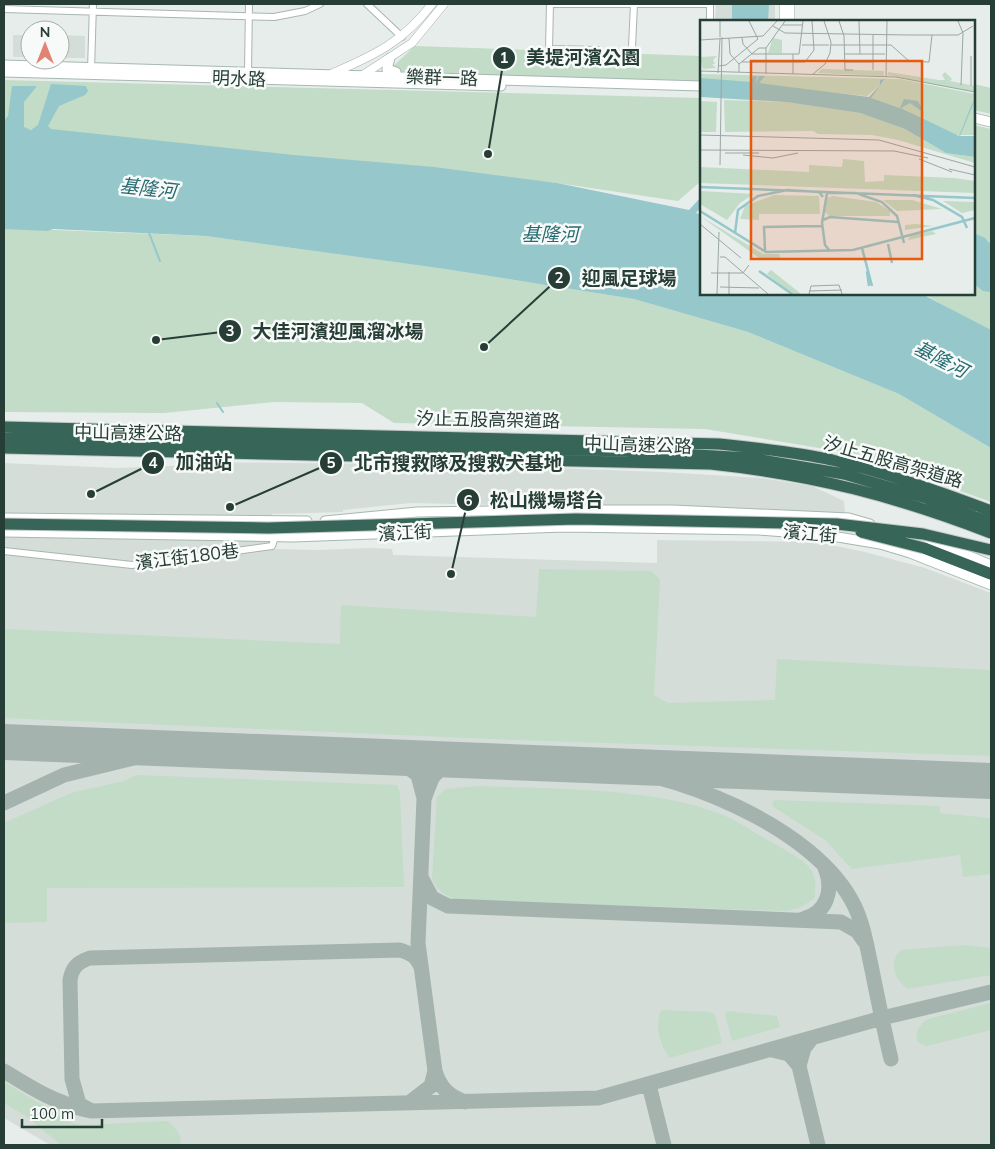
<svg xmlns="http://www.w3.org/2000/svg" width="995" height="1149" viewBox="0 0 995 1149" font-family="Mulish,'Noto Sans TC',sans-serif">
<rect width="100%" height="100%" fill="#e7edea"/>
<path fill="#d5ddd9" d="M716,4H775V21H715Z
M13,35H30V57H13Z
M60,35L85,36V58H60Z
M200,462L468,465L663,472L760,478L812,486L844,501L845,513L410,503L343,510V512L272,514L275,549L318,550L369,548L392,549L393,555L657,563V540L816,542L865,552L925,568L991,593V1145H50L4,1118V463L116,468L195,465Z"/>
<path fill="#c2dcc7" d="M415,46L701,56V83L430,75L389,70Z
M4,80L701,98V181L678,201L557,183L4,127Z
M974,84L991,88V114L974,110Z
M974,125L991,129V332L924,294H974Z
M4,228L206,236L445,269L634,299L748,332L899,394L991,448V502L861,455L705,429L394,423L362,403L274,402L164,413L4,412Z
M539,569L651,571L660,579L654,695L668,703L775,700L777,659L991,670V756L516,740L4,718V629L340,644L341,605L536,617Z
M136,775L397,785L400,793L404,887L47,888V922L4,923V823L71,793L124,781Z
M480,786C554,789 665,787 732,819C746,827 760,836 775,844C801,860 821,865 814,899L799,908L786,911L457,900C445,895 437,891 432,879L437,797L445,789Z
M774,800L940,806V813L991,818V874L963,877L960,855L852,869L825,840L772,806Z
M964,945L991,948V975L908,989C894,980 888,962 901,950Z
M991,1003V1030L927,1046C909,1043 917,1025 928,1019Z
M661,1010L710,1012L715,1015L722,1043L669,1058C660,1043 654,1027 661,1010Z
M727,1011L777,1016L780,1027L732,1041L725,1014Z
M4,1082L72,1123L83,1125L168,1121C175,1128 183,1135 180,1145H61L27,1117L4,1103Z"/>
<path fill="#96c7cb" d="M732,4H769L768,21H732Z
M51,84L86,86L88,91L85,95L59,106L48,126L51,129L294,155L434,167L557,183L689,210L701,197V207L696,213L701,215V294H922L991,330V448L899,394L748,332L634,299L445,269L206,236L53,229L48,231L4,229V121L8,116L12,86H37L24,102V127L31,130L38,125Z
M974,233L985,238L991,245V291L989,292L983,291L974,284Z"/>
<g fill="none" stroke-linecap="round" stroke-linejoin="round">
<path stroke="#96c7cb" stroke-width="2" d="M149,233L160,261
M217,403L223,412"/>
<path stroke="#a4b3ae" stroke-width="15" d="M945,779L991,788
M4,803L64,775L146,755L211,750L401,762L418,775L424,798
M422,879L432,898L448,906L841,922L857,931L864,941
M803,919C827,913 834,890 825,868
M772,1050L789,1054L799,1066L804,1048L812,1038
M799,1066L818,1145
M4,1071C33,1089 57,1104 91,1111L598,1098L882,1018L991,992
M649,1085L664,1145
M465,1102C448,1096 440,1087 435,1071L418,943L424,799L432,778L443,766C490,765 537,763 584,765C668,768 815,825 854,905C864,925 867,948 872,970C878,1000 884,1030 891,1059
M409,1103L431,1086L435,1071
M90,1110L79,1104L72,1079L70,980C72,967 78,962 90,958L400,950C412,954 416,956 421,967"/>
<path stroke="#a4b3ae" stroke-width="36" d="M4,742L991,781"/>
<g stroke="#aab5b0" stroke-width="8">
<path id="minor" d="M367,4L402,37
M550,4H710
M550,4L549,49L597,50
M4,9L274,17L305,11L320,4
M710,21V4
M632,47L634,4
M91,70L93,4
M248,71L249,4
M4,551L132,565L272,546L275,537"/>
</g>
<g stroke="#aab5b0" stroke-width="9">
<path id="tertiary" d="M784,21V4
M790,21V4
M333,73C375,55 404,41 432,4
M361,76L412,43L444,4"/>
</g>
<g stroke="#a6b8b1" stroke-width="11">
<path id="secondary" d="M390,58L387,69L396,72
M4,65L701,86
M4,72L501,86
M974,118L991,122
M4,518L307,521
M325,521L417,512L560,510H673L849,518L870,524
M4,532L293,537L564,527L759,530L826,535L880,544L910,553L991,585
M911,536L952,549L991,565"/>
</g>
<g stroke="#c3c9c7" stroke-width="13">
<path id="motorway" d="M924,548L991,574"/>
</g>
<use href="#minor" stroke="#fff" stroke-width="6"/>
<use href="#tertiary" stroke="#fff" stroke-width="8"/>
<use href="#secondary" stroke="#fff" stroke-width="9"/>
<use href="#motorway" stroke="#376659" stroke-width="11"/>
<g stroke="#c3c9c7" stroke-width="13" stroke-linecap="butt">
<path id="motorway-bridge" d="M4,427L719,444C757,448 795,452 832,460C886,473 939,491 991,511
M4,438L627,451L750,458L844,474L926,498L991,523
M4,448L711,464C814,475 895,496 991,533
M4,524L268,528L576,519L837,524L923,534L991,550
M861,532L924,548"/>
</g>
<use href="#motorway-bridge" stroke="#376659" stroke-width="11"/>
</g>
<g text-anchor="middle" stroke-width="5" stroke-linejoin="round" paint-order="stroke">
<g font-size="18" fill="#273e36" stroke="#f7faf8">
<text transform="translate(442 78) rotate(2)" y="6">樂群一路</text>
<text transform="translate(239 79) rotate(2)" y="6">明水路</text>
<text transform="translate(488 420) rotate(1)" y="6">汐止五股高架道路</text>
<text transform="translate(128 433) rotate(1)" y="6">中山高速公路</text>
<text transform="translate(638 445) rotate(2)" y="6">中山高速公路</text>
<text transform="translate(893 462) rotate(16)" y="6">汐止五股高架道路</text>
<text transform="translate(405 533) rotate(-3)" y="6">濱江街</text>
<text transform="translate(810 534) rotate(5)" y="6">濱江街</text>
<text transform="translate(187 557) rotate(-7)" y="6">濱江街180巷</text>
</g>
<g font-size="19" font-style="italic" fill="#286c73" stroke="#f7faf8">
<text transform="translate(148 188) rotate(6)" y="7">基隆河</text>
<text x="550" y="241">基隆河</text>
<text transform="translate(941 359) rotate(27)" y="7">基隆河</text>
</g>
</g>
<g transform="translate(700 20)">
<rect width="275" height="275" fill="#e7edea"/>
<path d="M73,18L82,20V33H68ZM17,36L13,40L15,44H12L16,48L3,49L0,37ZM122,49L184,51V56L117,53ZM188,52L239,60H245L242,55L245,52L252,59L250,61L275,66V72L187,55ZM0,54L200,59L275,74V115H253L204,89L170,78L185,60H180V65L167,76L20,61L0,58ZM24,80L86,82L160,93L205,109L246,133L275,137V143L198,120L172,115L118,114L113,111L25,112ZM0,81L17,82L16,112H0ZM143,139L164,141L165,162L184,161V155L254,158L275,161V173L0,163V147L109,152V145L142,147ZM0,171L54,174L40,183L27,200L0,184ZM74,175L119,176L120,194H59V200L40,199L45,186ZM133,176L176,182L190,191V196H129L125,192L126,178ZM183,180H212L242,189L197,191ZM243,181L275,182V190L262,193ZM0,196L63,234H79L81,239L62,240ZM216,204L233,206L205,210V205ZM232,211L236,214L208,220L210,216ZM71,250L100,273L101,274H92L67,254Z" fill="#c2dcc7"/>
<path d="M53,56H57L56,64L59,56H65L59,63L169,77L180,65V60L185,59L171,78L200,88L204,79L218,81L224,93L210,83L201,88L259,116L271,86L275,80L260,116H275V137L246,133L205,109L160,93L86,82L0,77V58L51,62Z" fill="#96c7cb"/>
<path fill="none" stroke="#96c7cb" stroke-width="2.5" d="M0,167L275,178M213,175L233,180L262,197L267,208M0,191L66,232L153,230L275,198M123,200L130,197L198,202M35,213L38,190L58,176L87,170L119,172L123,177M188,224L192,243M162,228L172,266M129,230L125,225L122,203L127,173H156L182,182L197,196L204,223M65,231L64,207L122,206M59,251L92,274M167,251L169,266"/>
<path fill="none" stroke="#9aa7a2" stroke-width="1" d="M139,1L144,16L145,50H153M159,1L160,34M258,1L263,13L261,65M83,5H103M73,6L85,13L209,15H258L273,6M20,17V1M29,18L30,34L39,44M42,18L43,24L52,34H99L103,1M0,20L63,16L77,1M102,25H129M131,25H191L209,41L229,42L232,15M145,34H185M42,42H105L114,30L112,1M145,42H173M18,46L26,45L58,19L49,1M173,50V15M0,51L196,57L275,72M39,52V44L59,28H66M18,53L20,19M66,54V28L85,1M93,54V34M113,54L125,44L130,33L131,22L124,1M186,57L187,1M271,66V36M0,115L179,120L275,147M0,130L194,131L228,138M25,133H59M43,135L73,138L98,133M219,139L252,152M20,145L22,17M249,149L275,155M0,204L41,238M20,237H25L68,274M29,252V274M11,253H43L49,245M20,267L59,268M109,271L142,270M17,274L19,212M109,274L111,266L139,265L142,274"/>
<path fill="#e8590c" fill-opacity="0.15" stroke="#e8590c" stroke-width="2.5" d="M51,41H222V239H51Z"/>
<rect width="275" height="275" fill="none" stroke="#273e36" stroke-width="2.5"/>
</g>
<path fill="none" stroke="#273e36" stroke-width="2" d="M488 154L504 58M484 347L559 278M156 340L230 331M91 494L153 463M230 507L331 463M451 574L468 500"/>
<g fill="#273e36" stroke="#f7faf8" stroke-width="2">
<circle cx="488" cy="154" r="5"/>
<circle cx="484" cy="347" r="5"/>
<circle cx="156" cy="340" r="5"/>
<circle cx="91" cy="494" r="5"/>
<circle cx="230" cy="507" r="5"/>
<circle cx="451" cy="574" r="5"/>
<circle cx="504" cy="58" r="12"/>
<circle cx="559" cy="278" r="12"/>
<circle cx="230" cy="331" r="12"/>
<circle cx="153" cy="463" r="12"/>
<circle cx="331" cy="463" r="12"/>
<circle cx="468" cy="500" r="12"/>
</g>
<g font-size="15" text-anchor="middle" font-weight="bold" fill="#fff">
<text x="504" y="63">1</text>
<text x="559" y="283">2</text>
<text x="230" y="336">3</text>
<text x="153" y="468">4</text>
<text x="331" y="468">5</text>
<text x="468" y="506">6</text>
</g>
<g font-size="19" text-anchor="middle" font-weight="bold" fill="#273e36" stroke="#f7faf8" stroke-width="5" stroke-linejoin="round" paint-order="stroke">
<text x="583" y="64">美堤河濱公園</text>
<text x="629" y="285">迎風足球場</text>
<text x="338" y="338">大佳河濱迎風溜冰場</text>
<text x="204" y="469">加油站</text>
<text x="458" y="470">北市搜救隊及搜救犬基地</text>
<text x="547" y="507">松山機場塔台</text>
</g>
<rect width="995" height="1149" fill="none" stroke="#273e36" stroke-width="10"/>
<g transform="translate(45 45)"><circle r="24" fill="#f7faf8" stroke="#a4afaa"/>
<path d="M0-4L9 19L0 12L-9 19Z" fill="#e18471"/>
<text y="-8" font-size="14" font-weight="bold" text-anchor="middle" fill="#273e36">N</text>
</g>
<path d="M22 1119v8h80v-8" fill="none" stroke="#273e36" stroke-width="2.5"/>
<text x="30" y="1119" font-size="15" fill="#273e36" stroke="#f7faf8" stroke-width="4" paint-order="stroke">100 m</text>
</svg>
